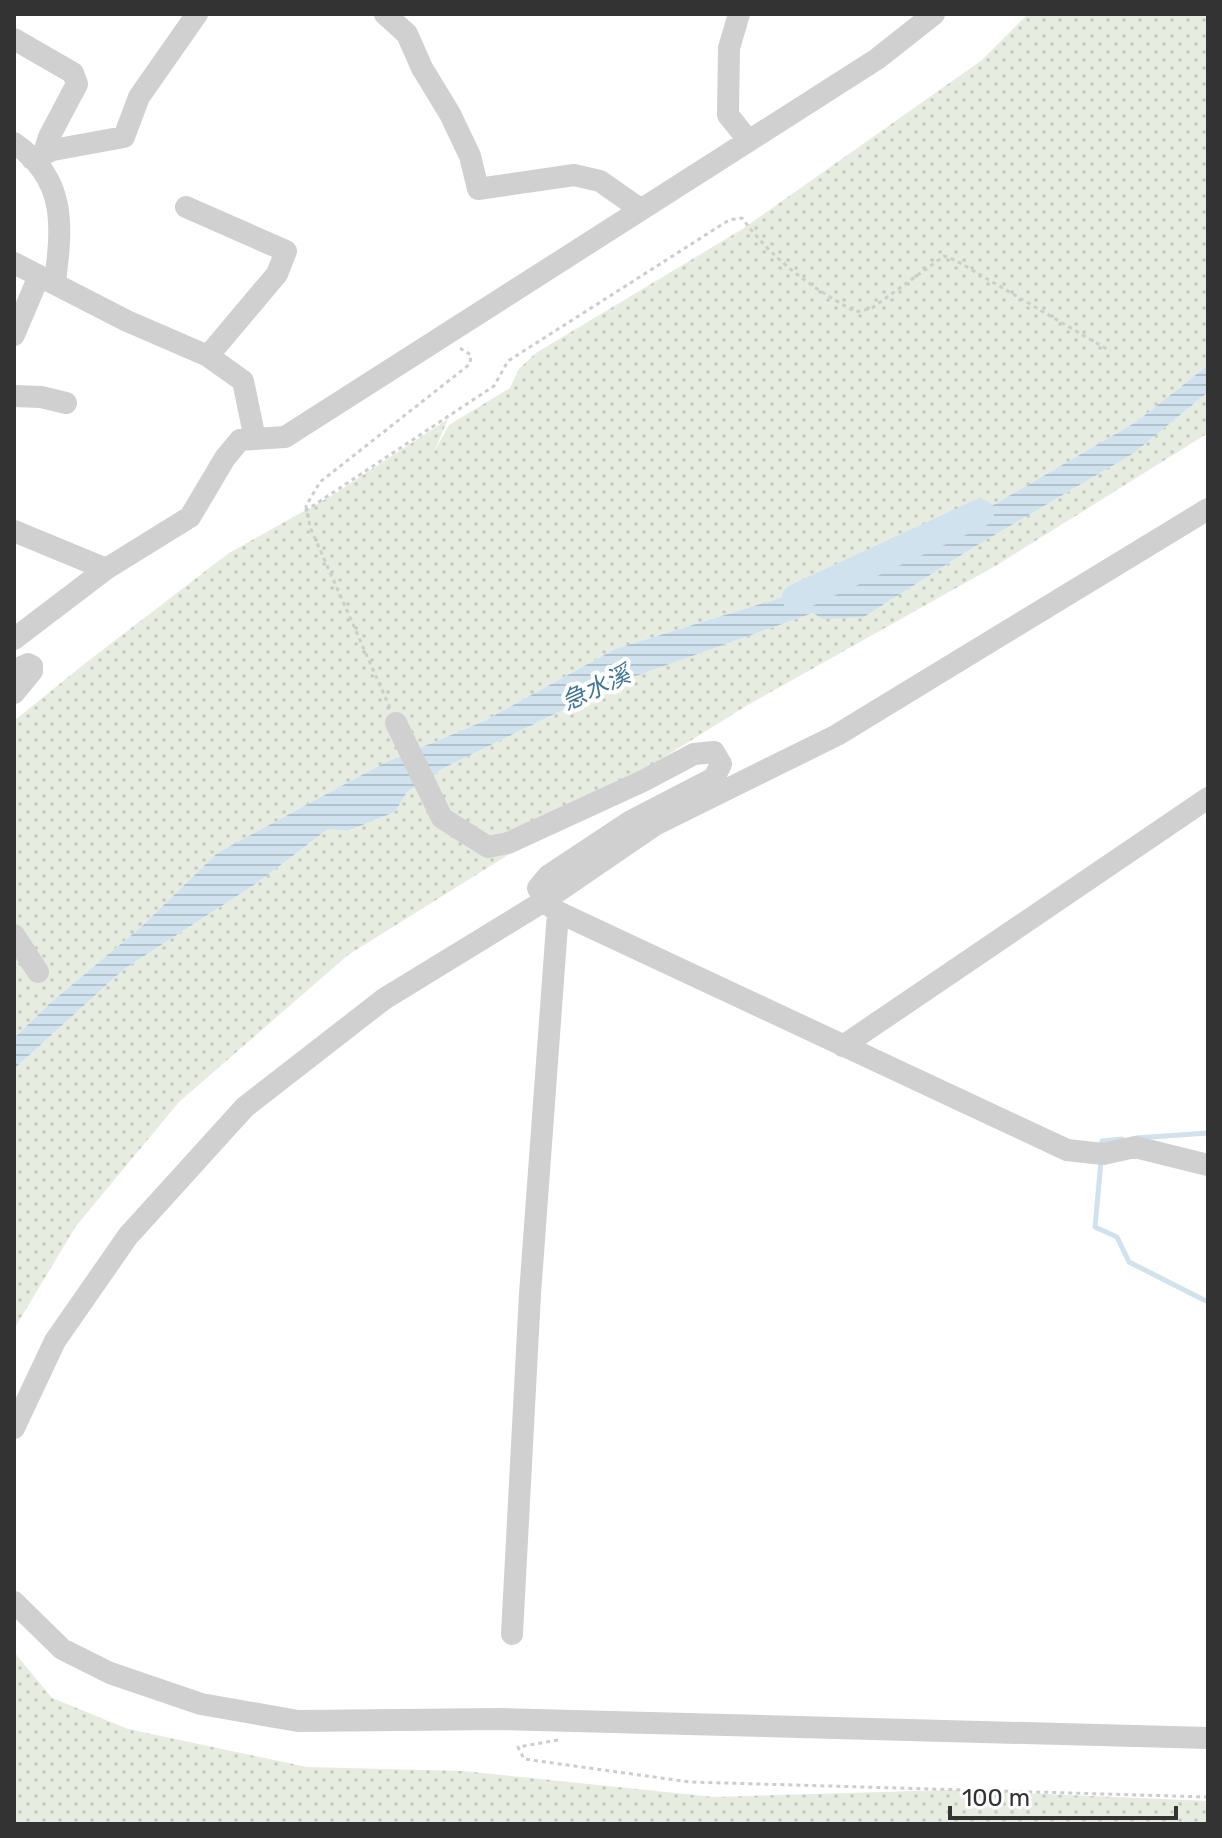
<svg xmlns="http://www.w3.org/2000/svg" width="1222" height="1838" viewBox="0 0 1222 1838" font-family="Rubik,'Noto Sans TC',sans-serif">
<defs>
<pattern id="grass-dots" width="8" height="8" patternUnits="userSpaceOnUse" patternTransform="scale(2)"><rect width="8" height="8" fill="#e6ecdf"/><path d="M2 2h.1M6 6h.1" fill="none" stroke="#c6cbc0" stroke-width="1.8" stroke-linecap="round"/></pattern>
<pattern id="water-rules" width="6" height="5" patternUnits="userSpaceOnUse" patternTransform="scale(2)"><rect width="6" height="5" fill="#cfe2ee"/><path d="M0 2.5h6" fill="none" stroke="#b2c2cd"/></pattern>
</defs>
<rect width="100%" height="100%" fill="#fff"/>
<path fill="url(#grass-dots)" d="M1028,14H1208V365L1136,422L995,504L854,575L615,649L484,721L384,763L217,853L141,927L49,1004L14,1038V721L83,665L229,553L331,496L448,419L434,452L449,425L510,388L519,369L536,353L741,230L982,60Z
M1208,392V433L997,565L746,706L348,955L179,1102L76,1226L14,1329V1069L124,969L257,883L328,829L349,831L395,812L407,792L444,768L622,681L813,613L864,617L971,549L1134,453Z
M14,1652L52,1698L128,1729L307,1767L463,1771L714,1797L951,1790L1208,1801V1824H14Z"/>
<path fill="url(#water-rules)" d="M1208,365V392L1134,453L971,549L864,617L823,619L813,613L622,681L444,768L407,792L395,812L348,831L328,829L257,883L124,969L14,1069V1038L49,1004L141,927L217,853L384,763L484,721L615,649L854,575L995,504L1136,422Z"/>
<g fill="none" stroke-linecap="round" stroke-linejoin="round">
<path stroke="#cfe2ee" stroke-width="5" d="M1136,1138L1208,1133
M1102,1147V1141L1122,1139
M1101,1161L1095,1227L1117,1237L1129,1262L1208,1302"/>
<path stroke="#cfe2ee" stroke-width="28" d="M796,598L980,513"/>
<path stroke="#cdcdcd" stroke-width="3" stroke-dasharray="4 4" stroke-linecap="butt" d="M305,511L494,386L508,361L729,220L742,218C773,260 810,287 856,312L872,308L944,256L955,260L1110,351
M390,708L310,527L306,506L320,482L470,364L471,355L460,348
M558,1740L518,1747L524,1759L690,1782L1208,1797"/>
<path stroke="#d0d0d0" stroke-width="22" d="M385,14L407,34L422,68L450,114L470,156L478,189L574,175L600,181L640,209
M739,14L729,48L728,115L748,140
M14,39L73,73L77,84L49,137L44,153
M14,143C67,179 62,226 55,282
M32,159L53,150L124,137L139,97L197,14
M186,207L286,251L277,274L208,356
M14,263L127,321L208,356L243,381L255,439
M14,335L39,276
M14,396L41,397L66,403
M14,531L106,569
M14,639L106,569L190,517L225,458L240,440L285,437L877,59L934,14
M14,670L28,664L32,666V671L14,693
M396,723L442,818L488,847L508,843L643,781L694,754L714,752L721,764L714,778L631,821L548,876L538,888L544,901L558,912L1067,1150L1103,1154L1135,1147L1208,1165
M14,935L38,972
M843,1046L1208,798
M14,1428L55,1341L128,1236L245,1107L384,999L544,901L655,825L837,735L1208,509
M14,1602L62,1649L110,1673L201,1704L298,1721L500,1719L1208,1738
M512,1634L530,1294L558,912"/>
</g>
<g text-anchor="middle" stroke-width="8" stroke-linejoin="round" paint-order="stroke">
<g font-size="24" font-style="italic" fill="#3f7597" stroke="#fff">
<text transform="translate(596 688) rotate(-25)" y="8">急水溪</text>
</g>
</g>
<rect width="1222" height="1838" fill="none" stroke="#333333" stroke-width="32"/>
<path d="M950 1806v12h226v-12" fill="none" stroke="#333333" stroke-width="4"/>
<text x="962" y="1806" font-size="24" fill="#333333" stroke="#ffffff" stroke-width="6" paint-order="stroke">100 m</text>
</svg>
